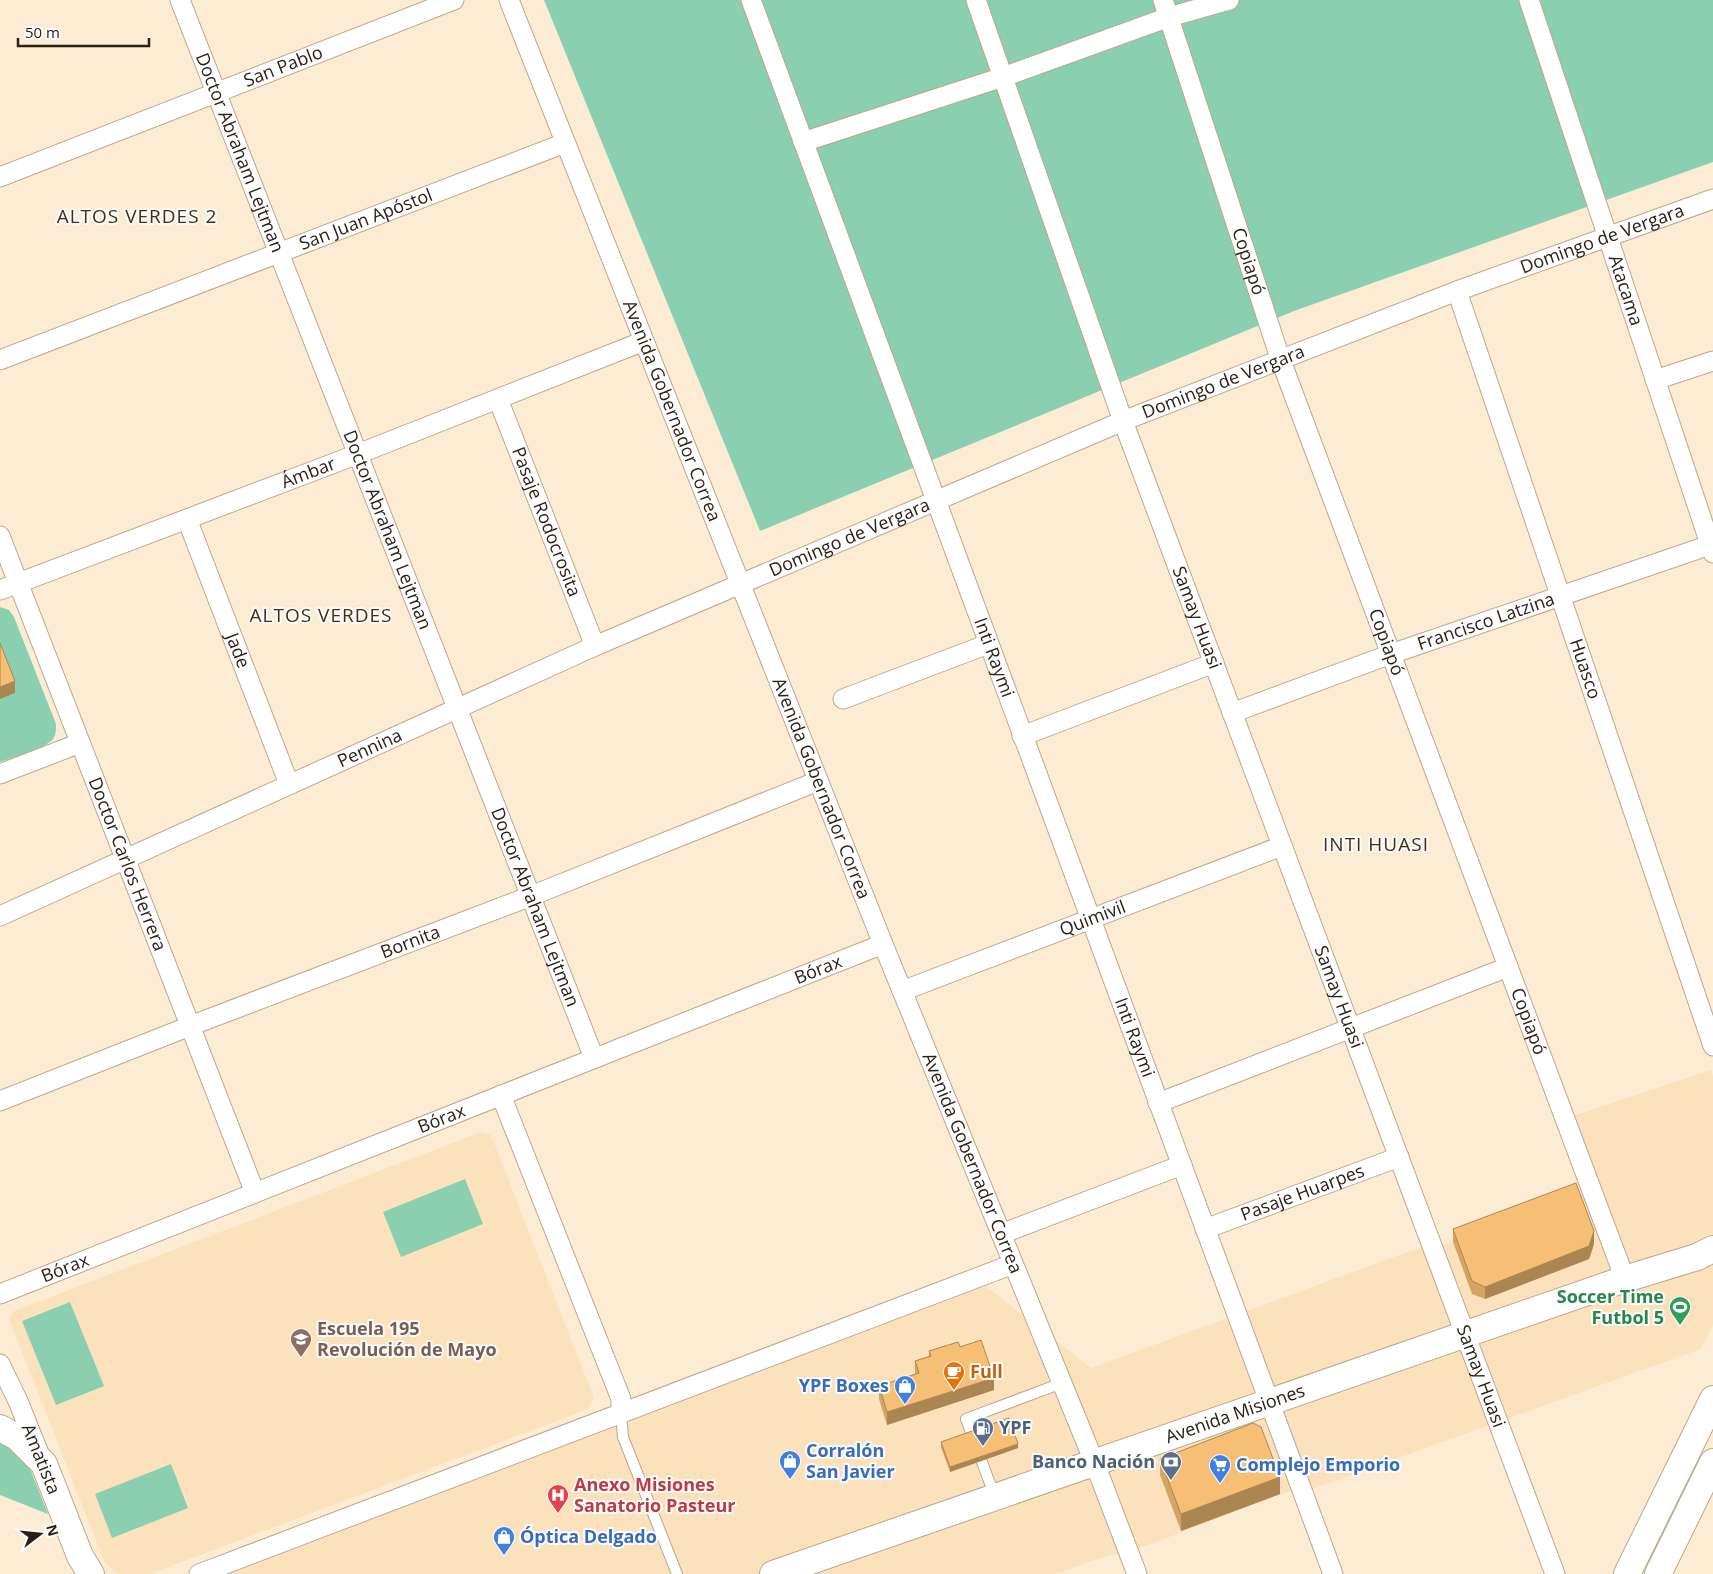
<svg xmlns="http://www.w3.org/2000/svg" width="1713" height="1574" viewBox="0 0 1713 1574" font-family="'Open Sans',sans-serif">
<rect width="100%" height="100%" fill="#fdecd4"/>
<path fill="#fbe2bd" d="M1711,1070L1713,1076V1325L1701,1349L1315,1488L1288,1492L1151,1544L1091,1561L1056,1574H230L984,1285L1091,1368L1413,1250L1446,1244L1582,1192L1573,1116Z
M481,1132L491,1135L594,1398L588,1409L150,1574H117L104,1561L9,1319L14,1311Z"/>
<path fill="#8acfaf" d="M544,0H1713V162L1294,311L760,531Z
M0,607L9,610L14,617L56,724C56,730 56,736 52,740C45,748 12,758 0,762Z
M465,1179L483,1224L401,1257L383,1212Z
M70,1302L104,1386L56,1405L22,1321Z
M0,1440L16,1450L29,1466L48,1514L0,1495Z
M171,1464L188,1508L112,1538L95,1494Z"/>
<g fill="none" stroke-linecap="round" stroke-linejoin="round">
<g stroke="#bba78b" stroke-width="12">
<path id="service" d="M621,1413L623,1437L677,1574
M995,1497L966,1419L1062,1383"/>
</g>
<g stroke="#bba78b" stroke-width="21">
<g id="minor">
<path id="s1" d="M180,0L594,1058"/>
<path id="s2" d="M509,0L883,944L1095,1464L1137,1574"/>
<path id="s3" d="M751,0L1333,1574"/>
<path id="s4" d="M976,0L1123,421L1555,1574"/>
<path id="s5" d="M1163,0L1280,358L1625,1279"/>
<path id="s6" d="M1529,0L1713,553"/>
<path d="M803,142L1003,77L1169,17L1229,0"/>
<path id="s7" d="M0,177L454,0"/>
<path id="s8" d="M1457,291L1713,1046"/>
<path id="s9" d="M0,360L565,143"/>
<path d="M1655,380L1713,361"/>
<path id="s10" d="M498,399L595,646"/>
<path id="s11" d="M187,519L289,784"/>
<path id="s12" d="M0,536L255,1193"/>
<path id="s13" d="M0,590L358,454L644,341"/>
<path d="M843,699L988,644"/>
<path id="s14" d="M1232,713L1391,654L1713,544"/>
<path d="M1022,736L1214,663"/>
<path d="M0,774L80,743"/>
<path id="s15" d="M0,916L595,646L1123,421L1457,291L1713,199"/>
<path id="s16" d="M902,991L1282,846"/>
<path d="M501,1095L621,1399V1413"/>
<path id="s17" d="M0,1101L190,1026L531,896L818,781"/>
<path d="M1158,1103L1508,967"/>
<path id="s18" d="M1205,1229L1399,1157"/>
<path d="M1001,1234L1182,1165"/>
<path id="s19" d="M0,1294L883,944"/>
<path d="M0,1364L18,1401L40,1456"/>
<path d="M199,1574L1013,1264"/>
</g>
</g>
<g stroke="#bba78b" stroke-width="28">
<g id="secondary">
<path d="M0,1428L17,1437L44,1464L80,1556L91,1574"/>
<path id="s20" d="M773,1574L1625,1279L1697,1257L1713,1249"/>
<path d="M1627,1574L1713,1399"/>
<path d="M1658,1574L1713,1462"/>
</g>
</g>
<use href="#service" stroke="#fff" stroke-width="10"/>
<use href="#minor" stroke="#fff" stroke-width="19"/>
<use href="#secondary" stroke="#fff" stroke-width="26"/>
</g>
<path fill="#d4a465" d="M1453,1229L1594,1244L1589,1259L1485,1299L1472,1294L1453,1242Z
M960,1347L994,1390L887,1425L879,1399V1386L915,1374V1361L929,1356V1351Z
M941,1442L1018,1448L950,1472L941,1447Z
M1160,1459L1280,1494L1181,1531L1160,1475Z"/>
<path fill="#ac8652" d="M15,681V693L0,699V687Z
M1594,1231V1244L1589,1259L1485,1299V1287Z
M994,1378V1390L887,1425V1412Z
M1018,1444V1448L950,1472V1467Z
M1280,1477V1494L1181,1531V1514Z"/>
<path fill="#f6bf75" stroke="#ac8652" d="M0,643L15,681L0,687Z
M1576,1183L1594,1231L1589,1246L1485,1287L1472,1281L1453,1229Z
M981,1340L994,1378L887,1412L879,1386L919,1373L915,1361L931,1356L929,1351L958,1342L960,1347Z
M1009,1418L1018,1444L950,1467L941,1442Z
M1253,1423L1261,1427L1280,1477L1181,1514L1160,1459Z"/>
<defs>
<g id="stadium-pin" transform="scale(1.125)"><path d="M0 17L-7.5 6A9.5 9.5 0 1 1 7.5 6Z" fill="#2e9e5b" stroke="#fcfcfc"/><path d="M0-5a6.5 5 0 1 0 0 10a6.5 5 0 1 0 0-10ZM-3.5-1.8h7v3.6h-7Z" fill="#fff"/></g>
<g id="school-pin" transform="scale(1.125)"><path d="M0 17L-7.5 6A9.5 9.5 0 1 1 7.5 6Z" fill="#8d6e63" stroke="#fcfcfc"/><path d="M0-5L7-2L0 1L-7-2ZM-4 1L0 2.5L4 1V4Q0 6-4 4Z" fill="#fff"/></g>
<g id="cafe-pin" transform="scale(1.125)"><path d="M0 17L-7.5 6A9.5 9.5 0 1 1 7.5 6Z" fill="#e8710a" stroke="#fcfcfc"/><path d="M-5.5-4.5H6V0H3Q3 3.5 0 3.5H-2.5Q-5.5 3.5-5.5 0ZM3-3.2v2h1.7v-2ZM-6 4.5H4V6H-6Z" fill="#fff"/></g>
<g id="shop-pin" transform="scale(1.125)"><path d="M0 17L-7.5 6A9.5 9.5 0 1 1 7.5 6Z" fill="#3f7fe0" stroke="#fcfcfc"/><path d="M-5-2.5h2.3a2.7 3.5 0 0 1 5.4 0H5L5.5 6h-11ZM-1.5-2.5h3a1.5 2.3 0 0 0-3 0Z" fill="#fff"/></g>
<g id="fuel-pin" transform="scale(1.125)"><path d="M0 17L-7.5 6A9.5 9.5 0 1 1 7.5 6Z" fill="#5c6f8a" stroke="#fcfcfc"/><path d="M-5.5-6h7V0h2V4h1.3V-2.5L3-4.5l.8-.8L6-3V5H2.5V1h-1V6h-7ZM-4.2-4.7v3.2H.2V-4.7Z" fill="#fff"/></g>
<g id="bank-pin" transform="scale(1.125)"><path d="M0 17L-7.5 6A9.5 9.5 0 1 1 7.5 6Z" fill="#5c6f8a" stroke="#fcfcfc"/><path d="M-6-4H6V4H-6ZM0-2.3a2.3 2.3 0 1 0 0 4.6a2.3 2.3 0 1 0 0-4.6Z" fill="#fff"/></g>
<g id="supermarket-pin" transform="scale(1.125)"><path d="M0 17L-7.5 6A9.5 9.5 0 1 1 7.5 6Z" fill="#3f7fe0" stroke="#fcfcfc"/><path d="M-6-5.5h2.5l.6 2H6L4.5 2H-2.5L-4.4-4H-6ZM-1.5 3.2a1.3 1.3 0 1 0 .1 0ZM3 3.2a1.3 1.3 0 1 0 .1 0Z" fill="#fff"/></g>
<g id="hospital-pin" transform="scale(1.125)"><path d="M0 17L-7.5 6A9.5 9.5 0 1 1 7.5 6Z" fill="#e0444e" stroke="#fcfcfc"/><path d="M-5-5h3v3.5h4V-5h3V5h-3V1.5h-4V5h-3Z" fill="#fff"/></g>
</defs>
<g fill-rule="evenodd">
<use href="#stadium-pin" x="1680" y="1307"/>
<use href="#school-pin" x="301" y="1339"/>
<use href="#cafe-pin" x="954" y="1372"/>
<use href="#shop-pin" x="905" y="1386"/>
<use href="#fuel-pin" x="983" y="1428"/>
<use href="#shop-pin" x="790" y="1461"/>
<use href="#bank-pin" x="1171" y="1462"/>
<use href="#supermarket-pin" x="1220" y="1465"/>
<use href="#hospital-pin" x="558" y="1495"/>
<use href="#shop-pin" x="504" y="1537"/>
</g>
<g text-anchor="middle" stroke-width="4" stroke-linejoin="round" paint-order="stroke">
<g font-size="18" fill="#292116" stroke="#fcfcfc">
<text dy="6" stroke="none"><textPath href="#s7" startOffset="304">San Pablo</textPath></text>
<text dy="6" stroke="none"><textPath href="#s1" startOffset="164">Doctor Abraham Lejtman</textPath></text>
<text dy="6" stroke="none"><textPath href="#s9" startOffset="392">San Juan Apóstol</textPath></text>
<text dy="6" stroke="none"><textPath href="#s15" startOffset="1740">Domingo de Vergara</textPath></text>
<text dy="6" stroke="none"><textPath href="#s5" startOffset="275">Copiapó</textPath></text>
<text dy="6" stroke="none"><textPath href="#s6" startOffset="306">Atacama</textPath></text>
<text dy="6" stroke="none"><textPath href="#s15" startOffset="1335">Domingo de Vergara</textPath></text>
<text dy="6" stroke="none"><textPath href="#s2" startOffset="442">Avenida Gobernador Correa</textPath></text>
<text dy="6" stroke="none"><textPath href="#s13" startOffset="330">Ámbar</textPath></text>
<text dy="6" stroke="none"><textPath href="#s10" startOffset="132">Pasaje Rodocrosita</textPath></text>
<text dy="6" stroke="none"><textPath href="#s1" startOffset="569">Doctor Abraham Lejtman</textPath></text>
<text dy="6" stroke="none"><textPath href="#s15" startOffset="930">Domingo de Vergara</textPath></text>
<text dy="6" stroke="none"><textPath href="#s4" startOffset="656">Samay Huasi</textPath></text>
<text dy="6" stroke="none"><textPath href="#s14" startOffset="270">Francisco Latzina</textPath></text>
<text dy="6" stroke="none"><textPath href="#s5" startOffset="680">Copiapó</textPath></text>
<text dy="6" stroke="none"><textPath href="#s11" startOffset="141">Jade</textPath></text>
<text dy="6" stroke="none"><textPath href="#s3" startOffset="701">Inti Raymi</textPath></text>
<text dy="6" stroke="none"><textPath href="#s8" startOffset="399">Huasco</textPath></text>
<text dy="6" stroke="none"><textPath href="#s15" startOffset="406">Pennina</textPath></text>
<text dy="6" stroke="none"><textPath href="#s2" startOffset="848">Avenida Gobernador Correa</textPath></text>
<text dy="6" stroke="none"><textPath href="#s12" startOffset="352">Doctor Carlos Herrera</textPath></text>
<text dy="6" stroke="none"><textPath href="#s1" startOffset="974">Doctor Abraham Lejtman</textPath></text>
<text dy="6" stroke="none"><textPath href="#s16" startOffset="204">Quimivil</textPath></text>
<text dy="6" stroke="none"><textPath href="#s17" startOffset="440">Bornita</textPath></text>
<text dy="6" stroke="none"><textPath href="#s19" startOffset="880">Bórax</textPath></text>
<text dy="6" stroke="none"><textPath href="#s4" startOffset="1061">Samay Huasi</textPath></text>
<text dy="6" stroke="none"><textPath href="#s5" startOffset="1085">Copiapó</textPath></text>
<text dy="6" stroke="none"><textPath href="#s3" startOffset="1106">Inti Raymi</textPath></text>
<text dy="6" stroke="none"><textPath href="#s19" startOffset="475">Bórax</textPath></text>
<text dy="6" stroke="none"><textPath href="#s2" startOffset="1252">Avenida Gobernador Correa</textPath></text>
<text dy="6" stroke="none"><textPath href="#s18" startOffset="104">Pasaje Huarpes</textPath></text>
<text dy="6" stroke="none"><textPath href="#s19" startOffset="70">Bórax</textPath></text>
<text dy="6" stroke="none"><textPath href="#s4" startOffset="1466">Samay Huasi</textPath></text>
<text dy="6" stroke="none"><textPath href="#s20" startOffset="489">Avenida Misiones</textPath></text>
<text transform="translate(41 1459) rotate(68)" y="6">Amatista</text>
</g>
<g font-size="18" font-weight="bold" fill="#27864d" stroke="#fcfcfc" text-anchor="end">
<text x="1664" y="1303">Soccer Time<tspan x="1664" dy="21">Futbol 5</tspan></text>
</g>
<g font-size="18" font-weight="bold" fill="#785e54" stroke="#fcfcfc" text-anchor="start">
<text x="317" y="1335">Escuela 195<tspan x="317" dy="21">Revolución de Mayo</tspan></text>
</g>
<g font-size="18" font-weight="bold" fill="#c56008" stroke="#fcfcfc" text-anchor="start">
<text x="970" y="1378">Full</text>
</g>
<g font-size="18" font-weight="bold" fill="#366cbe" stroke="#fcfcfc" text-anchor="start">
<text x="889" y="1392" text-anchor="end">YPF Boxes</text>
<text x="806" y="1457">Corralón<tspan x="806" dy="21">San Javier</tspan></text>
<text x="1236" y="1471">Complejo Emporio</text>
<text x="520" y="1543">Óptica Delgado</text>
</g>
<g font-size="18" font-weight="bold" fill="#4e5e75" stroke="#fcfcfc" text-anchor="start">
<text x="999" y="1434">YPF</text>
<text x="1155" y="1468" text-anchor="end">Banco Nación</text>
</g>
<g font-size="18" font-weight="bold" fill="#be3a42" stroke="#fcfcfc" text-anchor="start">
<text x="574" y="1491">Anexo Misiones<tspan x="574" dy="21">Sanatorio Pasteur</tspan></text>
</g>
<g font-size="19" letter-spacing="1" fill="#402f16" stroke="#fcfcfc">
<text x="137" y="223">ALTOS VERDES 2</text>
<text x="321" y="622">ALTOS VERDES</text>
<text x="1376" y="851">INTI HUASI</text>
</g>
</g>
<g transform="translate(40 1534) rotate(74)" stroke="#fcfcfc" stroke-width="4" paint-order="stroke">
<path d="M0-4L9 19L0 12L-9 19Z" fill="#292116"/>
<text y="-8" font-size="14" font-weight="bold" text-anchor="middle" fill="#292116">N</text>
</g>
<path d="M18 38v8h131v-8" fill="none" stroke="#292116" stroke-width="2.5"/>
<text x="25" y="38" font-size="15" fill="#292116" stroke="#fcfcfc" stroke-width="4" paint-order="stroke">50 m</text>
</svg>
